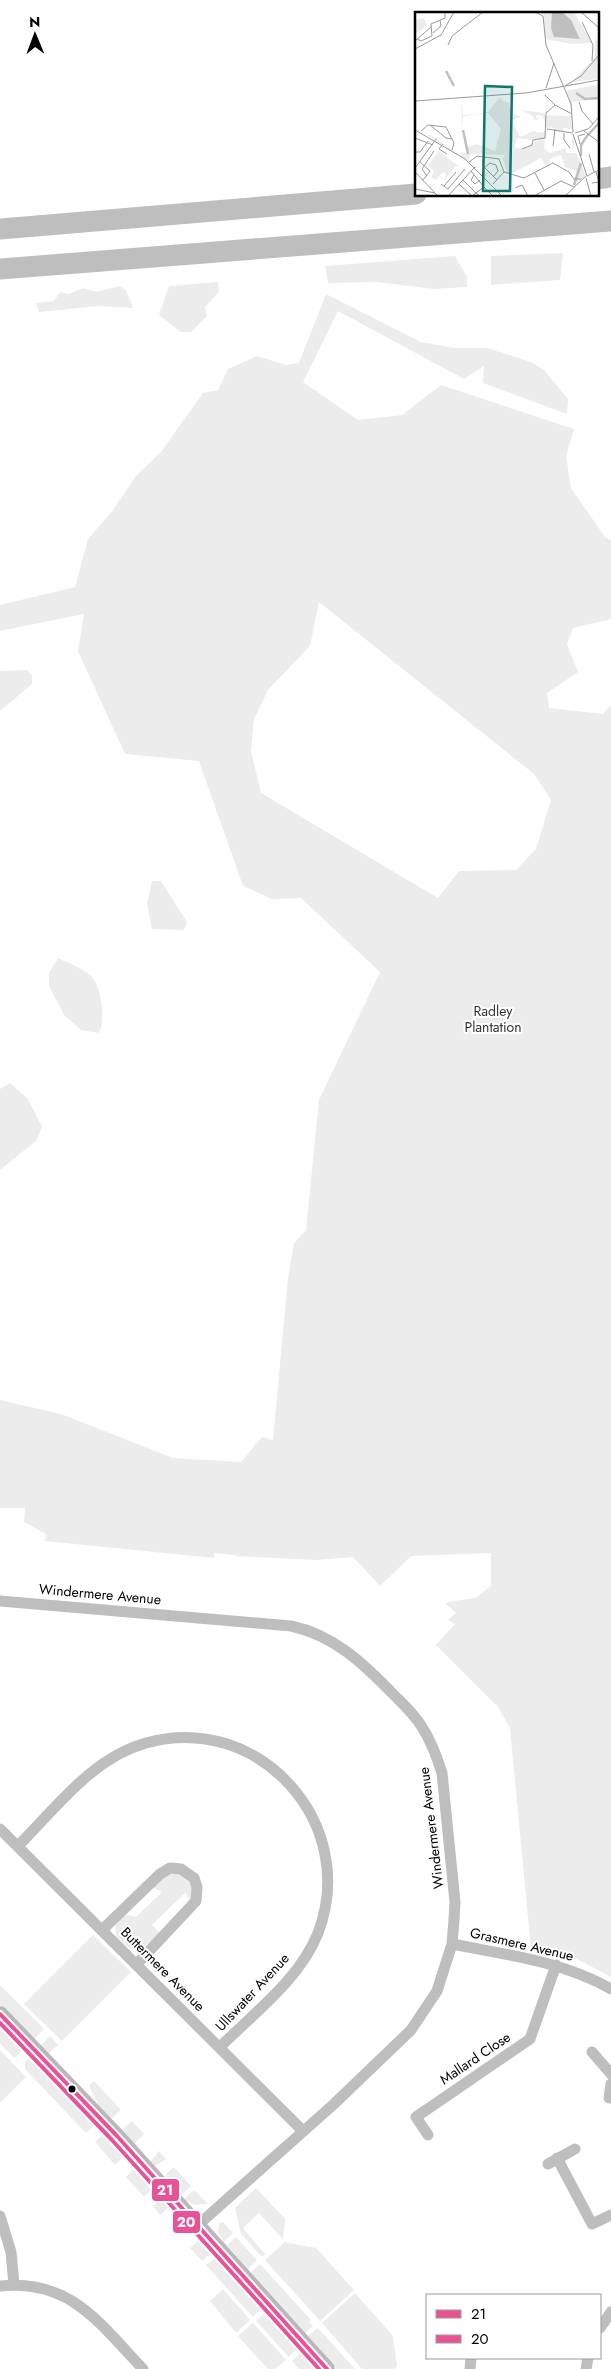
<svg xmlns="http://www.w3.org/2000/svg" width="611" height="2369" viewBox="0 0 611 2369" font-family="Jost,sans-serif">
<rect width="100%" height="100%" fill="#fff"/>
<path fill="#ececec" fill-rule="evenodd" d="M563,253L560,280L491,285V256Z
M455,256L467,277V287L435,289L376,282L328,283L325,266Z
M218,282L219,292L205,307L207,316L191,332H181L159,315L169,286Z
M119,286L126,290L133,308L99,306L39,312L36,303L54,301L60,292L69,294L83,288L97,292Z
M326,294L421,342L456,348H488L531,362L544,370L568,399L567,414L483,383L484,366L464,379L338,311L303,382L358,420L402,415L441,385L574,429L566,456L571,488L605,537L611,540V619L573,628L567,644L578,672L547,693L549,708L603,714L611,705V1977L577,1959L531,1949L510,1728L498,1707L436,1645L455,1624L448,1620L456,1613L446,1604L448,1602L475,1598L491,1586V1553L411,1556L380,1586L353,1557L317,1560L235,1556V1555L214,1553V1558L45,1541L46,1534L24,1522L25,1508H0V1400L61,1414L173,1458L241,1462L262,1437L273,1440L288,1278L294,1243L306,1230L319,1100L380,972L301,898L272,899L243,886L199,761L125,754L78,651L84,614L0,631V605L75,587L88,539L113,510L136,476L161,452L203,393L218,390L228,369L257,356L286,365L299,363ZM319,602L534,774L551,800L536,849L516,870L459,871L438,898L261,793L251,751L254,719L268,690L310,646Z
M27,670L32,675V684L0,711V671Z
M152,881H161L187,922L184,930L152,929L147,904Z
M58,958C68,963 85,969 92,977C102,989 105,1020 99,1033L81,1030L64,1015L49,986V973Z
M10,1083L28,1099L42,1127L36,1141L0,1170V1089Z
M177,1873C194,1881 193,1885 190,1903L186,1892L152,1925L160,1933C142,1950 134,1958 116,1936L115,1926L124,1914L136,1917L162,1892L151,1887L168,1874Z
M93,1935L131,1972L62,2041L24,2004Z
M0,1985L44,2029L34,2039L0,2004Z
M3,2025L25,2048L14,2058L0,2043V2028Z
M50,2036L58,2045L48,2054L40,2046Z
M0,2050L26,2077L0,2103Z
M32,2056L97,2123L86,2133L25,2069V2062Z
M94,2081L121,2110L111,2119L99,2106L89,2086Z
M132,2121L144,2134L134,2144L123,2132L124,2128Z
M106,2132L123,2151V2157L115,2165L95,2142Z
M159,2151L166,2159L155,2166L150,2162Z
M174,2167L191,2186L181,2195L166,2179V2174Z
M134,2169L152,2189L144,2197L126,2177Z
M256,2188L285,2219L283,2239L259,2213L243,2228L265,2254L262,2257L241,2234L235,2208Z
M194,2190L208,2204L194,2205L184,2199Z
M162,2198L170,2206L160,2215L153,2206Z
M223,2222L233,2233L224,2242L218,2232L219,2223Z
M236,2237L257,2260L248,2269L227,2245Z
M200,2239L209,2249V2255L202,2261L190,2248Z
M285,2242L316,2248L354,2290L320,2321L265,2260Z
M217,2257L262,2308L253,2317L206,2265Z
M260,2264L311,2320L309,2322L313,2326L305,2333L251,2272Z
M223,2289L250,2320L236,2333L210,2301Z
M355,2293L393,2336L397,2366L394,2369H362L322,2323Z
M266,2312L298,2348L289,2357L256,2321Z
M253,2323L286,2360L275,2369H268L238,2336Z
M318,2328L355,2369H337L308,2336Z
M302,2352L317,2369H299L292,2361Z"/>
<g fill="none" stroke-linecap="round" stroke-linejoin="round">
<path stroke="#bebebe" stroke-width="11" d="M0,1601L291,1626C334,1635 364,1664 394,1695C404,1705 415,1715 422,1727C431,1741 437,1757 442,1773L455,1902L454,1920L452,1944L437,1991L411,2030L334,2104L198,2225
M0,1829L303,2131
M18,1846C56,1808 92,1758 146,1743C259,1711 360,1824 318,1933C300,1979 254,2013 220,2047
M102,1930L160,1874L170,1868L181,1869L194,1878L197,1887L196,1901L137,1964
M452,1944C507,1955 562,1961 611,1989
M592,2052L611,2074
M609,2098L611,2084
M428,2135L416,2117L530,2039L556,1965
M557,2158L592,2224L611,2215
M548,2164L575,2149
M0,2216L11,2252L14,2285
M0,2286C71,2279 99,2323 143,2369
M600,2328L611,2312
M470,2369L471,2358
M586,2369L588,2358"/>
<path stroke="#b8b8b8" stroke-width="16" d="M0,2014L117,2136L327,2369"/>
<path stroke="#bebebe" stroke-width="21" d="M597,179L611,177
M0,229L416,194
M0,269L611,221"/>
<g stroke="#fff" stroke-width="8">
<path id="bus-1" d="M0,2014L117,2136L327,2369"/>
</g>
<g stroke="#fff" stroke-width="8">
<path id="bus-2" d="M0,2023L112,2140L319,2369"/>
</g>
<use href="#bus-1" stroke="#ea5297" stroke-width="4"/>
<use href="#bus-2" stroke="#ea5297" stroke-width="4"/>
</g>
<circle fill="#000" stroke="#fff" stroke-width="2" cx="72" cy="2089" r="4.5"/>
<g text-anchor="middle" stroke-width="4" stroke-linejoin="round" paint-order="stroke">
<g font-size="14" fill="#333" stroke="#fff">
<text x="493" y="1016">Radley<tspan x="493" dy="16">Plantation</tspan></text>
</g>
<g font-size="14" fill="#000" stroke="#fff">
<text transform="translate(100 1594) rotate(5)" y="5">Windermere Avenue</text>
<text transform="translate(431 1828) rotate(-97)" y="5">Windermere Avenue</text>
<text transform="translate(522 1944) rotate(13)" y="5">Grasmere Avenue</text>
<text transform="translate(163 1969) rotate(45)" y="5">Buttermere Avenue</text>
<text transform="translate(252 1992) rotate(-47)" y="5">Ullswater Avenue</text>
<text transform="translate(475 2058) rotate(-34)" y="5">Mallard Close</text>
</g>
</g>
<g transform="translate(415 12)">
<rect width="184" height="184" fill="#fff"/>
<path d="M122,0H159L177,31L157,32L130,27L128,0ZM9,6L12,14L0,22V8ZM180,27L184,29V67L157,70L180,45ZM184,72V86L157,90L158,100L151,79ZM129,83L133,87L132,100L128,103L156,104L157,117L148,116V120L135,115L132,117L128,104L122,103L120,107L124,104L123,108H119L118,104L105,98L130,101L132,89ZM84,86H90L84,87L94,91L97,101L106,105L97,108L105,125L118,119L128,121L131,117L129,136L135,141L151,136V141H161L156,129L159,125V136L170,161L169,166L158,172L162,159L150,155L146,143L135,147V152L131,155L126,146L96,162L92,161L88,147L90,143L56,142L53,150H56L69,163L77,157L70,165L74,170L70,166L66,169L69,163L59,154L18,127L19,125L18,126L0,117L17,124L46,144V140L54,142L51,135L62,132L80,139L86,117L73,101L48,104L47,118L46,89L48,103L61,102L73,100ZM102,126L117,128L126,127L107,137L100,135ZM23,139L45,155L41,154L29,169L31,162L28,160L21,168L16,165L19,159L13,154Z" fill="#ececec" fill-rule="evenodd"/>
<path d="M137,0H147L156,8L165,27L139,25L136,16Z" fill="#bfbfbf"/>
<path fill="none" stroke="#bfbfbf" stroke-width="2.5" d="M31,59L39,74M161,81L170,87L184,86M48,118L53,142M172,124L184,111M166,144V133L172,124M159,173L166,151"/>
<path fill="none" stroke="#999" stroke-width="1" d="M120,0L128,4L131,33L156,92L158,120M166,0L184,16M167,10L178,33L177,49M18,21L26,14L25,8M2,27L6,29L17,24L16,12L30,6V0M0,29L16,15M33,33L37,24L68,0M0,37L26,23L39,0M150,74L166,64L184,43M131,76L139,51M130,83L140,93L157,102M0,89L111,81L184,68M164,90L167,99L178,112M15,113L31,126L37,127M132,117L158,121M0,118L50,147L87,184M6,119L13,113L31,115L39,131L37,138M169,119L184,130M149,121V128L155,136M160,121L173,117L184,105M158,122L172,164L184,158M0,126L18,133M28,132L24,137L32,142M165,132L163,124L170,122M138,134L140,117M107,137L117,133L118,128L130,126L131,101L140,93M0,140H5L13,129M174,142L179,160M68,145V154L82,168M5,150L15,159L8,168M54,150L62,144L84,147L89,160L78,172M0,156L21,127M69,156L75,151L81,153L83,159L78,165M56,159L69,175M0,160L23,184M89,160L109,166L138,151L154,160M154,160L159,167H166M120,161L129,178M59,163L56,168L60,172L65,168M12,164L7,157L19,139M171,166L176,184M48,168L64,184M177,171L184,170L181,160M26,172L33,177L50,157M44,172L57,184L69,175L78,184M29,174L41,160M100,176L107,173L113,184M0,177L20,181M33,184L60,155M119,184L146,169L159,175M150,184L171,164"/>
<path fill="#0f766e" fill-opacity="0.15" stroke="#0f766e" stroke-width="2.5" d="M70,74L97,75L95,179H68Z"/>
<rect width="184" height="184" fill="none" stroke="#000" stroke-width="2.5"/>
</g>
<g stroke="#fff" stroke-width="2">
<rect x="151" y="2178" width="29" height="24" rx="5" fill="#ea5297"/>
<rect x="172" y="2210" width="29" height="24" rx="5" fill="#ea5297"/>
</g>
<g font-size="14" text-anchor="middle" font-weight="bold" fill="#fff">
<text x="165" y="2195">21</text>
<text x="186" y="2227">20</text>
</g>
<rect x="426" y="2294" width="175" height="65" fill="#ffffff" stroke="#999999"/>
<rect x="436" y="2310" width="25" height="8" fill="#ea5297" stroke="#999999"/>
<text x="471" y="2319" font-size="15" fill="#000000">21</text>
<rect x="436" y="2335" width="25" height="8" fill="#ea5297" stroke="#999999"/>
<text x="471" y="2344" font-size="15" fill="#000000">20</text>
<g transform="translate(35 35) rotate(359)" stroke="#ffffff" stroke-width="4" paint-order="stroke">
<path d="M0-4L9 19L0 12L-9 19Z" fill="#000000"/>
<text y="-8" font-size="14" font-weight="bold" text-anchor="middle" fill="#000000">N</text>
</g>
</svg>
